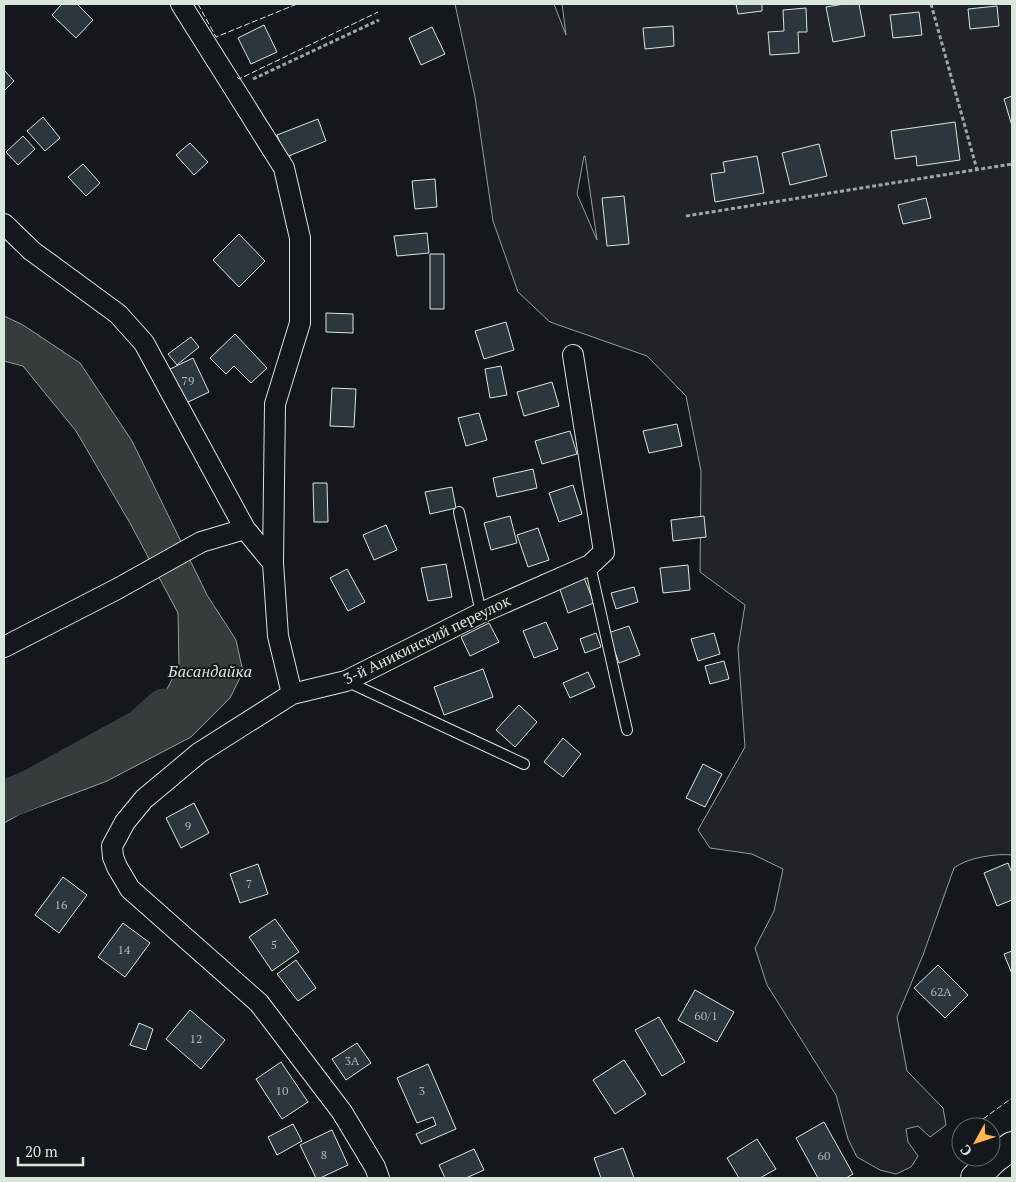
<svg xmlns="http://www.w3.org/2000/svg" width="1016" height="1182" viewBox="0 0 1016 1182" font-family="'PT Serif',serif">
<rect width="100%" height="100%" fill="#14181c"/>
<path fill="#202428" stroke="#939e99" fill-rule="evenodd" d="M455,4H554L566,35L562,4H1012V855C997,853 966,858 954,868L923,955L897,1017L907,1071L943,1108L946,1125L930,1137L918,1126L906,1129L908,1142L918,1156L911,1167L896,1174L880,1170L857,1157L848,1139L836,1095L767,985L755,948L774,911L783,869L752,854L710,848L698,830L745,747L738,648L745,605L700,572L701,471L686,396L647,356L550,322L518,292L493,221L475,97ZM584,156H585L597,240L577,194Z"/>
<path fill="#363b3e" stroke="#939e99" d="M4,316L23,325L80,363L132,441L207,595L236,640L243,672L230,698L191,737L107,781L20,814L4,823V794L102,755L155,712L179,666L178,613L130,523L76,431L23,366L4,361Z"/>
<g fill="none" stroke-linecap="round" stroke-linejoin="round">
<path stroke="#363b3e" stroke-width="39" d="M4,800L31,789L142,728L164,708"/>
</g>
<path fill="#2c363c" stroke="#d8e6dc" d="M62,4H77L93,20L76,38L52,15Z
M736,4H762V11L738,14Z
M844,4H859L865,36L833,42L826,7Z
M997,6L999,26L970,29L968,9Z
M806,8L807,32H798L799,53L770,55L768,32L784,31L783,10Z
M919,12L922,35L893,38L890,15Z
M264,25L277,52L251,64L238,38Z
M673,26L674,46L645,49L643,28Z
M432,27L445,54L421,65L409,38Z
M4,70L14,81L4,91Z
M1012,96V126L1004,99Z
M43,117L60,138L45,151L27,131Z
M318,119L326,141L286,157L277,135Z
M955,122L960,160L917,166L916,156L895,159L891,131Z
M23,136L35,149L18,165L6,152Z
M190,143L208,162L194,175L176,155Z
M819,144L827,176L790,185L782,153Z
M757,156L764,193L715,202L711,174L725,172L723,162Z
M83,164L100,183L86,196L68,177Z
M435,179L437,207L415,209L412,181Z
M624,196L629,244L607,246L602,198Z
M926,198L931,218L903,224L898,205Z
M427,233L429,253L397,256L394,236Z
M239,234L265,261L239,287L213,260Z
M430,254H444V309H430Z
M326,313L353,314V333L326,332Z
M506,322L514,350L484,359L475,331Z
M235,334L267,368L251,383L234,366L226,374L210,358Z
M191,337L199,347L177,365L168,354Z
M193,358L209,392L184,404L168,370Z
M501,366L507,395L490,398L485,369Z
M552,382L559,406L524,416L517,392Z
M332,388L356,389L354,427L330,426Z
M479,413L487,440L466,446L458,418Z
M677,424L682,446L649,453L643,431Z
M570,431L577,454L542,464L535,441Z
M533,469L537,488L497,497L493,478Z
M313,483H327L328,522H314Z
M573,485L582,514L559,522L549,493Z
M452,487L456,508L430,514L425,492Z
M510,516L517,543L491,550L484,523Z
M704,516L706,537L673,541L671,520Z
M386,525L397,550L374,560L363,535Z
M538,528L549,560L528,567L517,535Z
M446,564L452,597L428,601L421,568Z
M688,565L690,590L663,593L660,568Z
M347,569L365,602L348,611L330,578Z
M583,575L594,603L568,613L558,584Z
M634,587L638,602L616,609L611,593Z
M546,622L558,649L534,658L523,631Z
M489,623L499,642L470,656L461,637Z
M629,626L640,655L619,663L608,633Z
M596,633L601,647L585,653L580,639Z
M714,633L720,654L698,661L691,639Z
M724,661L729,679L710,684L705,666Z
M483,669L493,697L444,715L434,687Z
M588,672L595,687L570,698L563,683Z
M519,705L537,722L515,747L496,730Z
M563,738L581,754L563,777L544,762Z
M703,764L722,774L705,807L686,798Z
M194,803L209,833L181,848L166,818Z
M1008,863L1012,873V900L997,906L984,873Z
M258,864L268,894L240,903L230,874Z
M63,877L87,895L59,933L35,915Z
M275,919L299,952L272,971L249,937Z
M123,923L150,943L125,977L98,957Z
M1012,951V974L1004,954Z
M296,960L316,988L298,1001L277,974Z
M938,965L968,995L945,1018L914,988Z
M695,990L734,1012L717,1042L678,1020Z
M190,1010L225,1040L201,1069L166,1039Z
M659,1017L685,1062L662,1076L635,1030Z
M139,1023L153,1029L146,1050L130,1045Z
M357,1043L371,1063L346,1080L332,1059Z
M624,1060L646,1094L615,1114L593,1080Z
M281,1062L308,1102L282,1119L256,1079Z
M428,1064L456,1129L421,1144L416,1134L436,1125L433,1117L417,1123L397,1078Z
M824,1122L853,1174L846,1178H818L796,1138Z
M293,1124L302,1141L277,1155L268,1137Z
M332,1130L348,1165L320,1178H316L300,1145Z
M757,1139L776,1169L760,1178H739L727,1158Z
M623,1148L634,1178H601L594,1158Z
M474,1149L484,1170L466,1178H445L439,1165Z"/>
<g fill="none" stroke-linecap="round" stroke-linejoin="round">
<g stroke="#d8e6dc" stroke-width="12">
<path id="lane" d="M459,512L481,613
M590,565L627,730
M346,681L524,764"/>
</g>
<g stroke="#d8e6dc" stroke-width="22">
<path id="street" d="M181,4L284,168L300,238V323L275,404L273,563L278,636L292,694
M4,224L32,251L118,314L144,343L245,529L273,563
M4,647L117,589L201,542L245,529
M379,1178L375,1167L342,1112L259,1003L130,889L117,867L113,857L112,846L125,822L144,799L199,753L292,694L346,681L481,613L590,565L604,552L573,355"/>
</g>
<g stroke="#d8e6dc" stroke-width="30">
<path id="secondary" d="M975,1178L994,1159L1012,1146"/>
</g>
<path stroke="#9da8a2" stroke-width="3" stroke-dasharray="4 2.5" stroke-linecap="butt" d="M931,4L977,170
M253,79L379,20
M686,216L1012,164"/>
<use href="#lane" stroke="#14181c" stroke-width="10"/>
<use href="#street" stroke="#14181c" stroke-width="20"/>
<use href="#secondary" stroke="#14181c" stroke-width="28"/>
<path stroke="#d8e6dc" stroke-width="1" stroke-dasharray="6 2.5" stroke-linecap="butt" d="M198,4L216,37L297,4
M237,77L239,79L378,12
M983,1119L1012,1098"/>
</g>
<g text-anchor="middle" stroke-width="4" stroke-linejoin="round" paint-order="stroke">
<g font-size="12" fill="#adbab4">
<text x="188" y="385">79</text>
<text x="188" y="830">9</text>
<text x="249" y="888">7</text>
<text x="61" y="909">16</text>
<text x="274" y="949">5</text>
<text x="124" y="954">14</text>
<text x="941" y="996">62А</text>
<text x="706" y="1020">60/1</text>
<text x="196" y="1043">12</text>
<text x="352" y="1065">3А</text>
<text x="282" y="1095">10</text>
<text x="422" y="1095">3</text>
<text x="324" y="1159">8</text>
<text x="824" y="1160">60</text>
</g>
<g font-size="15" fill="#d8e6dc" stroke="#14181c">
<text transform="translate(427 640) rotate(-26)" y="5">3-й Аникинский переулок</text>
</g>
<g font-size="16" font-style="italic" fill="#d8e6dc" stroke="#14181c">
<text x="210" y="677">Басандайка</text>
</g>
</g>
<rect width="1016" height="1182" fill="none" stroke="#d8e6dc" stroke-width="10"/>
<g transform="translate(976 1142) rotate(230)"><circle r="24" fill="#14181c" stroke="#626a69"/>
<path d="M0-4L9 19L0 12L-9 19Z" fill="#ffb74d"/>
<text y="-8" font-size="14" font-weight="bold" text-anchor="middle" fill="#d8e6dc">С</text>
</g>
<path d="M18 1157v8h65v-8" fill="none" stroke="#d8e6dc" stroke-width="2.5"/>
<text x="25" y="1157" font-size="15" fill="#d8e6dc" stroke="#14181c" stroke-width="4" paint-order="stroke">20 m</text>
</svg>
